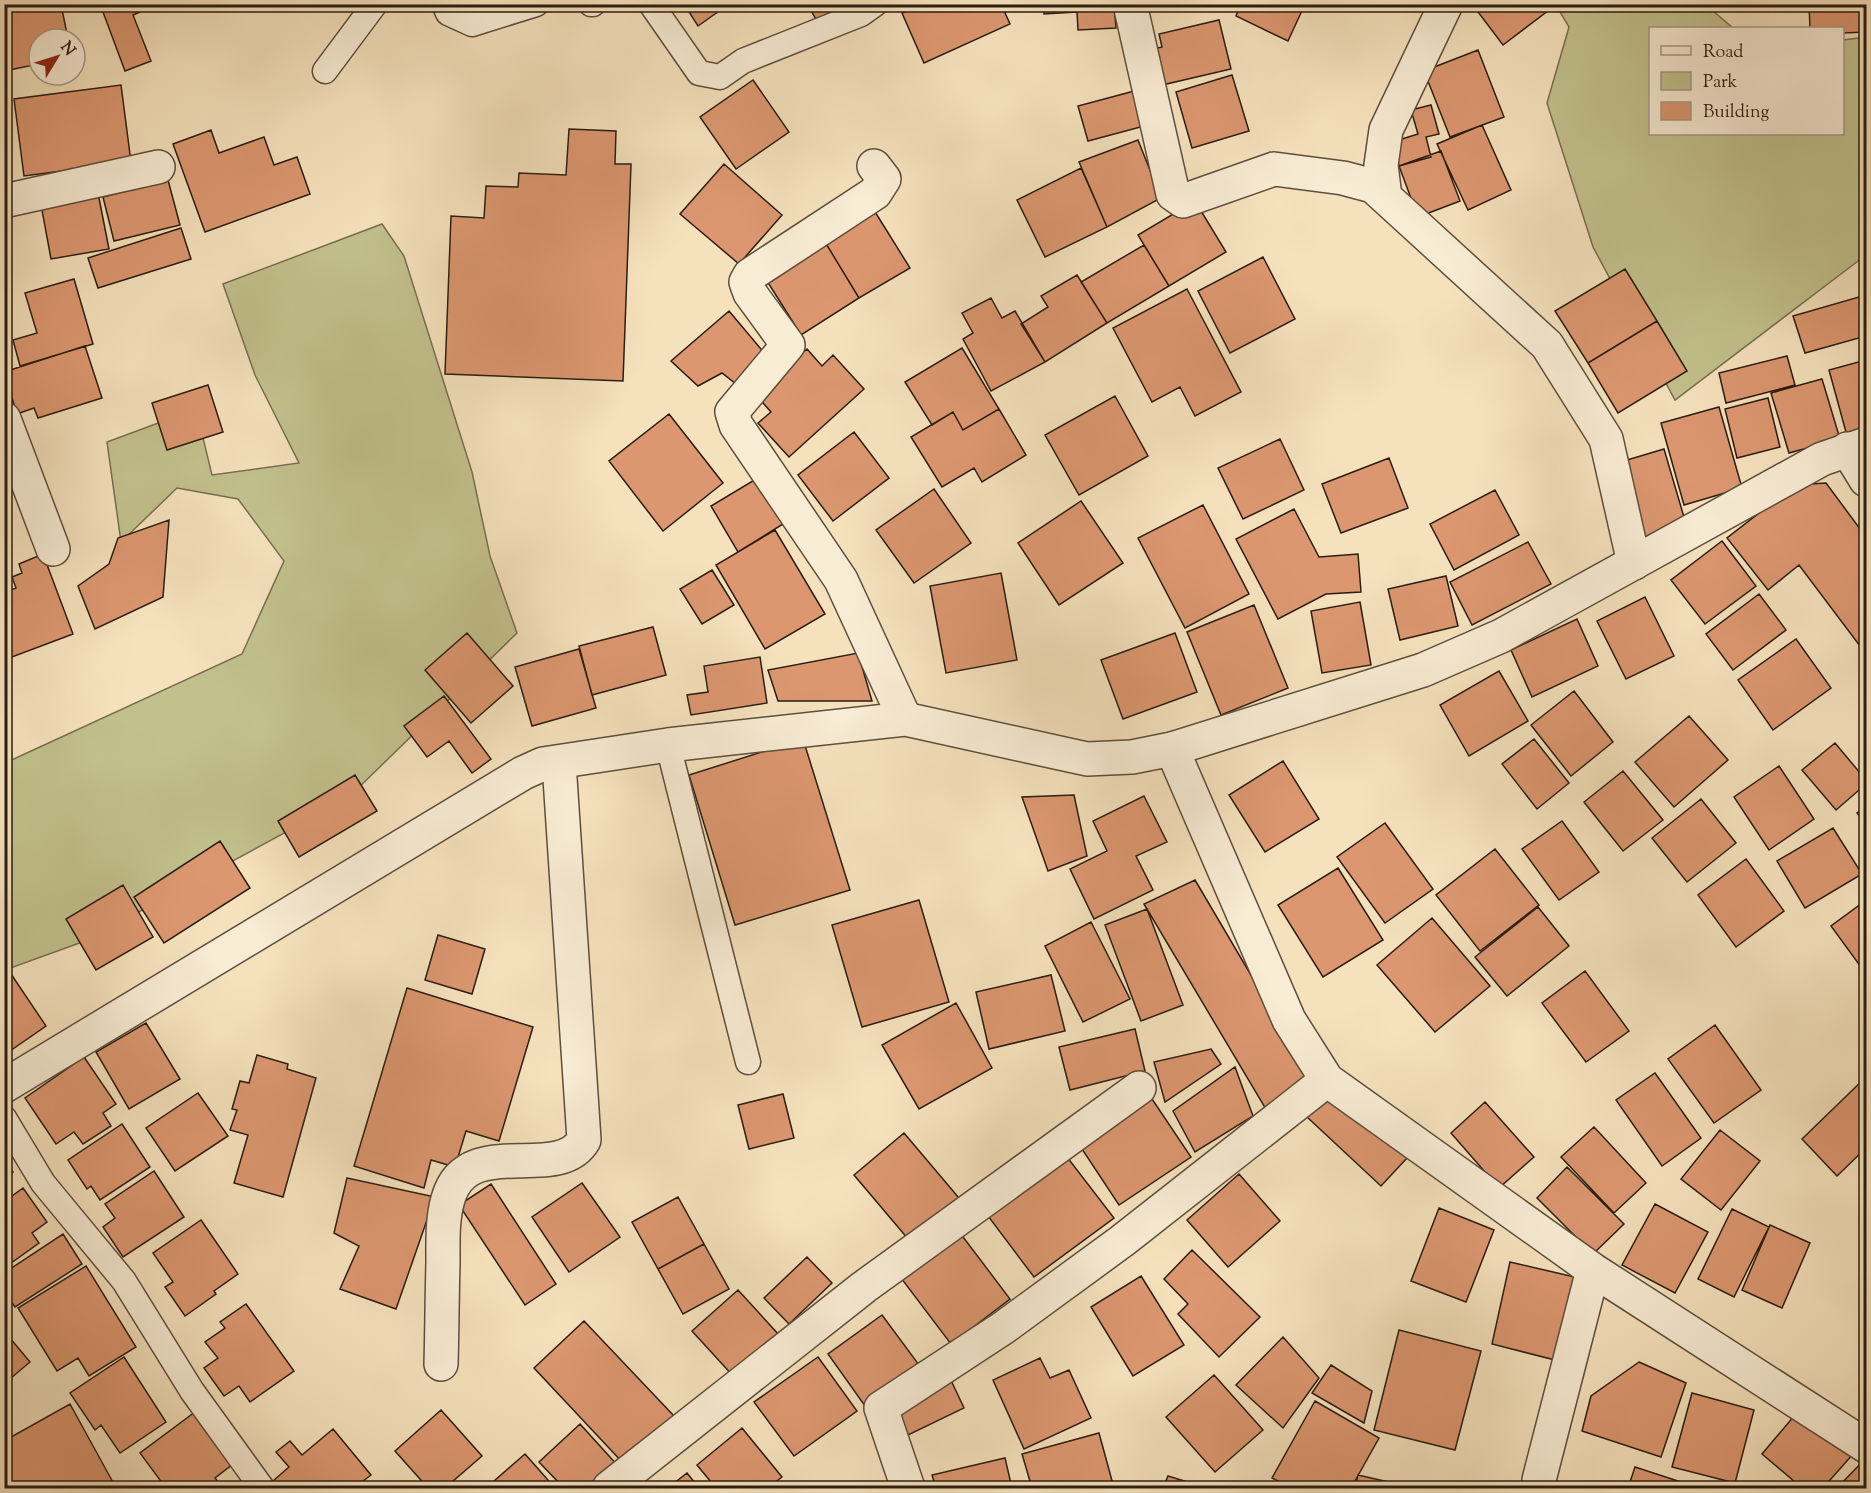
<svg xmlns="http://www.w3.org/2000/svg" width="1871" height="1493" viewBox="0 0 1871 1493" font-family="'Sorts Mill Goudy',serif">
<rect width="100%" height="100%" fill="#f5e2bd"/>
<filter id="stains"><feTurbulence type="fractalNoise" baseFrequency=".00333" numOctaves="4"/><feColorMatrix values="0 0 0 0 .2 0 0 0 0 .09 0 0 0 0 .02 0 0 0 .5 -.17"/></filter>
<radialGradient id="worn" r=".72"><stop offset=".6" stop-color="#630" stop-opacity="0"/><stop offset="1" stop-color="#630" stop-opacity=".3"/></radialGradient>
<path fill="#c2c18d" stroke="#766f50" stroke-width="1.5" d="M1556,5H1706L1733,28H1650V134H1842L1843,40L1866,37V255L1675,400L1593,247L1547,103L1569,27Z
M382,224L404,256L472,472L490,556L517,633L347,799L85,941L5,970V763L242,654L284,561L238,499L177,488L121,542L107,442L196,409L212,475L299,463L255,375L223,284Z"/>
<path fill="#dc9770" stroke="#2a1d12" stroke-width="1.5" d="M4,4H61L68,39H39V64L4,71Z
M100,4H159L133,15L151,61L125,71Z
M684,4H729L698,26Z
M807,4H843L817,21Z
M921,4H1001L1010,24L924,63L902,13Z
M1044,4H1114L1116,28L1078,30L1077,12L1044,14Z
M1241,4H1305L1288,41L1236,16Z
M1472,4H1545L1549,10L1503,45Z
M1809,4H1866V32L1842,33V28H1810Z
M1219,20L1231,69L1162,85L1153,49L1162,47L1159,34Z
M1478,50L1504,117L1450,137L1424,71Z
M1232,75L1249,131L1192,148L1176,92Z
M753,80L789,132L736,169L700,117Z
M121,85L131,162L24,176L14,99Z
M1138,90L1148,125L1088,141L1078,106Z
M1431,105L1439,134L1426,137L1431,157L1399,166L1392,142L1418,134L1411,110Z
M1482,125L1511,190L1468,210L1437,144Z
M569,129L616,131L615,164H631L623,381L445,374L451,216L484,218L486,186L518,187L519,173L566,175Z
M211,130L219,153L264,137L274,165L297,157L310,194L205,232L173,144Z
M1138,140L1161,198L1107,227L1079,162Z
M1441,151L1460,201L1418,217L1399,166Z
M724,164L782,215L739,264L680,214Z
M1081,168L1107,227L1045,257L1017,200Z
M168,180L180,225L114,241L103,197Z
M97,188L109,249L51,259L40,199Z
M1195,201L1226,252L1169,286L1138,235Z
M872,207L910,268L859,298L822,237Z
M181,228L191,259L98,288L88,258Z
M822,237L859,298L801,335L762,273Z
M1144,245L1169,286L1107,323L1081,282Z
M1263,257L1295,319L1230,353L1198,291Z
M1625,269L1657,321L1588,363L1555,311Z
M1077,275L1107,323L1045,362L1021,324L1048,307L1041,296Z
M74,279L93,344L20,366L13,340L37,333L25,293Z
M1187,289L1241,392L1195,416L1180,387L1152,402L1113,328Z
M1866,295V336L1805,353L1793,316Z
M991,298L1002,318L1015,311L1045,362L991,391L963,339L973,333L962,313Z
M729,311L766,355L736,384L722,373L698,386L671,361Z
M1657,321L1687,371L1618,413L1588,363Z
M85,346L102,398L38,418L34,408L17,414L4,372Z
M962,348L999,409L963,430L953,412L932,425L905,382Z
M807,349L822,366L833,355L864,389L789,457L758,423L771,412L755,394Z
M1787,356L1795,385L1726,403L1719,373Z
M1866,360V438L1849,443L1829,370Z
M1822,379L1840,439L1789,453L1771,393Z
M208,385L223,432L167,450L152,403Z
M1115,396L1148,456L1079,495L1045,435Z
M1768,398L1780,447L1737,458L1725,409Z
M1719,407L1742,488L1684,505L1661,423Z
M999,409L1026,455L982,482L974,468L942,487L911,437L953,412L963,430Z
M669,414L723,483L663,531L609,461Z
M854,432L889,478L833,521L798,475Z
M1280,439L1304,490L1243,519L1218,468Z
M1664,449L1686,524L1640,538L1617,463Z
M1389,458L1408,508L1341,533L1322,484Z
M756,479L783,524L738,552L711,506Z
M1826,483L1866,537V654L1799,565L1768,590L1727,538L1795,485Z
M934,489L971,543L914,583L876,530Z
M1495,490L1519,535L1454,570L1430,524Z
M1081,501L1123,563L1059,605L1018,543Z
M1203,505L1249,594L1185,628L1138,538Z
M1294,509L1319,557L1358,554L1361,592L1326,594L1278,619L1236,539Z
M169,520L163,597L95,629L78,586L109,564L118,538Z
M775,530L825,614L765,649L716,565Z
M1722,541L1756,586L1705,624L1671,580Z
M1528,542L1551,584L1472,625L1450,582Z
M43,554L73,634L4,660V592L16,588L12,577L22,573L19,564Z
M712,570L734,605L702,624L680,589Z
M1001,573L1017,660L946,673L930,586Z
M1446,576L1458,626L1400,640L1388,589Z
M1759,594L1786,630L1733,670L1706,634Z
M1645,597L1674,656L1626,679L1597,621Z
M1360,602L1371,665L1322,673L1311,611Z
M1254,605L1288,688L1221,715L1187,632Z
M1577,619L1598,666L1532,697L1511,650Z
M653,627L666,675L592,695L579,646Z
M467,633L513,686L471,723L425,670Z
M1175,633L1197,692L1123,719L1101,660Z
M1796,639L1831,688L1773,730L1738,680Z
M579,649L596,708L532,726L515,667Z
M858,653L872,701H778L768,670Z
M760,657L767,703L691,715L687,695L708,692L704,666Z
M1499,671L1528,721L1469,756L1440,705Z
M1574,691L1613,742L1571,776L1531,725Z
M444,696L491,759L472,773L449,741L427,757L404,726Z
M1689,716L1728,760L1674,807L1635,762Z
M803,739L850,890L735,925L689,775Z
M1534,739L1569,783L1537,809L1502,764Z
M1835,743L1866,780V784L1836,810L1802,770Z
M1283,761L1319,819L1265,852L1229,795Z
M1779,766L1814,819L1769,850L1734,797Z
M1623,771L1663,820L1623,851L1584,802Z
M355,775L377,811L299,857L278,821Z
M1074,795L1087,856L1048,871L1022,797Z
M1144,796L1167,842L1136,856L1153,890L1094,919L1070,869L1107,851L1093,821Z
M1701,799L1736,843L1687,882L1652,838Z
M1866,807V825L1857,813Z
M1562,821L1599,872L1559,900L1522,849Z
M1385,823L1433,889L1385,923L1337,857Z
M1833,828L1862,874L1805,908L1777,861Z
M220,841L250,888L164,943L134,897Z
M1495,849L1539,905L1480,951L1436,895Z
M1746,859L1784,911L1736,947L1698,895Z
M1338,868L1383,940L1323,977L1278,905Z
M1195,880L1311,1077L1267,1111L1144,904Z
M123,885L153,937L96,970L66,919Z
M919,900L949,1002L862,1027L832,925Z
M1865,901L1866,902V974L1831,926Z
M1538,907L1569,946L1507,996L1475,957Z
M1147,909L1183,1005L1141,1021L1105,925Z
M1432,918L1490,986L1435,1032L1377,965Z
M1091,922L1130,999L1083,1022L1045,946Z
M438,935L485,949L472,994L425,980Z
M1585,971L1629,1031L1586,1062L1542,1003Z
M11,974L46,1026L7,1053L4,1049V978Z
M1051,975L1065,1031L989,1049L976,992Z
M407,988L533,1027L499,1141L466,1131L455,1167L431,1160L424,1188L354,1166Z
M956,1003L992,1068L919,1109L882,1045Z
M146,1023L180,1079L129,1109L96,1052Z
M1715,1025L1761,1090L1714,1123L1668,1059Z
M1135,1029L1145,1071L1070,1090L1059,1047Z
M1211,1049L1221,1064L1165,1102L1154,1062Z
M257,1055L288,1064L287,1069L316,1078L283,1197L234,1183L248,1135L230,1130L237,1110L232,1109L240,1081L249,1083Z
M84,1057L116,1104L103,1113L111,1126L83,1144L74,1132L56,1144L25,1098Z
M1235,1067L1253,1116L1195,1152L1173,1111Z
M1655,1073L1701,1138L1662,1166L1616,1100Z
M1866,1077V1148L1837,1176L1802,1139Z
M1332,1089L1407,1158L1381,1186L1307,1117Z
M198,1093L228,1136L175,1171L146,1128Z
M783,1094L794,1138L749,1149L738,1105Z
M1150,1096L1191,1157L1119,1205L1078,1143Z
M1485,1102L1534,1157L1499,1188L1451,1133Z
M122,1124L150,1167L100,1200L91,1186L87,1189L68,1160Z
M1594,1127L1646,1183L1614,1213L1561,1157Z
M1720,1130L1760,1161L1721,1210L1681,1179Z
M904,1133L964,1204L914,1246L854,1175Z
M1067,1157L1114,1218L1034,1277L988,1216Z
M4,1161L13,1172L4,1178Z
M1567,1167L1624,1224L1593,1254L1537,1198Z
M154,1171L184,1217L123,1257L103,1227L115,1218L105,1204Z
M1239,1174L1280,1221L1228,1267L1187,1220Z
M347,1178L435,1197L396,1309L340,1289L359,1246L334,1233Z
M582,1183L620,1237L569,1272L532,1217Z
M491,1184L556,1284L525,1305L459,1205Z
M23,1188L47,1222L32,1233L39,1243L4,1268V1202Z
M678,1197L704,1244L658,1269L632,1222Z
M1655,1204L1708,1232L1675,1293L1622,1265Z
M1439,1208L1494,1230L1466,1302L1411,1281Z
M1732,1209L1769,1227L1734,1297L1698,1279Z
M201,1220L238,1274L214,1291L216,1294L185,1316L165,1287L173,1282L153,1253Z
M1770,1225L1810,1243L1782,1308L1742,1290Z
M957,1229L1010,1299L951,1344L898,1274Z
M63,1234L82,1264L15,1307L4,1291V1273Z
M704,1244L729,1289L683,1314L658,1269Z
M1192,1250L1260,1317L1219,1357L1178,1314L1188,1304L1164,1279Z
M807,1257L832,1283L789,1324L764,1298Z
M1510,1262L1579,1278L1559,1361L1492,1344Z
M86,1266L136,1347L89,1376L78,1358L57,1371L18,1308Z
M1141,1276L1184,1345L1133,1376L1091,1307Z
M738,1290L780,1336L734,1377L692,1331Z
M246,1304L294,1371L250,1402L239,1386L224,1396L204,1368L218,1358L205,1342L225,1328L220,1322Z
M882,1315L925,1373L870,1413L828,1354Z
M584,1321L674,1416L624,1464L534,1368Z
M1399,1330L1481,1351L1455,1450L1374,1430Z
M4,1331L30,1362L4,1384Z
M1283,1337L1319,1378L1283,1428L1236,1385Z
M124,1357L166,1422L120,1453L101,1425L95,1430L70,1393Z
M818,1357L857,1411L794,1456L754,1402Z
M1040,1358L1050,1378L1069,1370L1091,1418L1024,1449L993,1380Z
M1639,1362L1686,1383L1661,1457L1582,1431L1591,1396Z
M1331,1365L1372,1391L1364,1423L1312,1393Z
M1214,1375L1263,1430L1215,1472L1166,1417Z
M949,1376L964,1408L908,1435L893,1403Z
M1692,1393L1754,1410L1735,1483L1672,1467Z
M1315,1401L1379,1438L1351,1488H1291L1272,1478Z
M70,1404L115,1486L110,1488H5L4,1441Z
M1800,1409L1853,1454L1823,1488H1802L1762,1454Z
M441,1410L482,1456L445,1488H428L395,1451Z
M195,1412L233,1464L215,1478L223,1488H158L163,1484L140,1453Z
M580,1424L619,1467L596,1488H564L539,1462Z
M742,1428L782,1477L768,1488H716L697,1465Z
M333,1429L371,1475L354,1488H279L273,1481L289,1467L276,1452L290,1441L302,1455Z
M1099,1433L1114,1488H1032L1022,1454Z
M525,1454L555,1488H501L494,1481Z
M1005,1458L1012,1488H936L932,1475Z
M1866,1458V1488H1837Z
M1635,1467L1684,1483L1682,1488H1628Z
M687,1473L699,1488H668Z
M1358,1475L1415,1488H1355Z
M1168,1476L1207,1488H1163Z
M494,1481L501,1488H486Z"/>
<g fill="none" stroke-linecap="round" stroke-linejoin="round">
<g stroke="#5d4e3d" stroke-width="27">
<path id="service" d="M444,4L448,13L472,24L536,4
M591,4H593
M651,4L699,73L720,77L743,61L861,14L875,4
M325,71L375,4
M668,745L748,1062
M4,1118L43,1183L124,1281L192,1391L262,1488"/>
</g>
<g stroke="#5d4e3d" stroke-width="36">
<path id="minor" d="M1130,4L1173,194L1183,201L1274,169L1343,178L1373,186L1547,345L1606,439L1634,563
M874,166L884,179L875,193L750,275L746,282L750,293L788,345L732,412L736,425L841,580L905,719
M1385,197L1381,165L1386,130L1446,4
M4,201L158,167
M4,419L53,549
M1847,449L1866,480
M1172,749L1289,1020L1327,1080L1593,1270L1866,1446
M441,1364C442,1330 442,1296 443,1263C443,1242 442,1219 448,1199C467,1131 558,1185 584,1140L559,763
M1539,1480L1593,1270
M609,1488L864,1287L1139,1088
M908,1488L881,1408L1003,1328L1122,1241L1327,1080"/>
</g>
<g stroke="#5d4e3d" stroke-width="36">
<path id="tertiary" d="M4,1086L523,773L543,764L668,745L905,719L1087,759L1132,757L1172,749L1423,670L1501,636L1822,459L1866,444"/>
</g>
<use href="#service" stroke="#f8ecd4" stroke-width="24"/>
<use href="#minor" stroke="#f8ecd4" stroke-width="33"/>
<use href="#tertiary" stroke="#f8ecd4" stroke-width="33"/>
</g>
<rect width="1871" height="1493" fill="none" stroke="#f5e2bd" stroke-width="24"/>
<rect x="6" y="6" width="1859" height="1481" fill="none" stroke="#2a1d12" stroke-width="3"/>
<rect x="12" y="12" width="1847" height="1469" fill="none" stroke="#2a1d12" stroke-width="1.5"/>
<rect x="1649" y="27" width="195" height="108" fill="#f8ecd4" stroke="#a69986" stroke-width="1.5"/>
<rect x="1661" y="46" width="30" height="9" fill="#f8ecd4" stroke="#a69986" stroke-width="1.5"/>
<text x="1703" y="57" font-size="18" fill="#2a1d12">Road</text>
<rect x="1661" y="72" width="30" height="18" fill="#c2c18d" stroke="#a69986" stroke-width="1.5"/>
<text x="1703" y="87" font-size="18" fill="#2a1d12">Park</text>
<rect x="1661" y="102" width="30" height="18" fill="#dc9770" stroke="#a69986" stroke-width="1.5"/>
<text x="1703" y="117" font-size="18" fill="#2a1d12">Building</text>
<g transform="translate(57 57) rotate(52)"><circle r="28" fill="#f8ecd4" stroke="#a69986" stroke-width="1.5"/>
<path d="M0-4.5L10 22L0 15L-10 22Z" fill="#8f2418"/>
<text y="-9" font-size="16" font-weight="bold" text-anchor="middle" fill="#2a1d12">N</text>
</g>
<rect width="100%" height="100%" filter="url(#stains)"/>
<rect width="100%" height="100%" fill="url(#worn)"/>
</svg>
